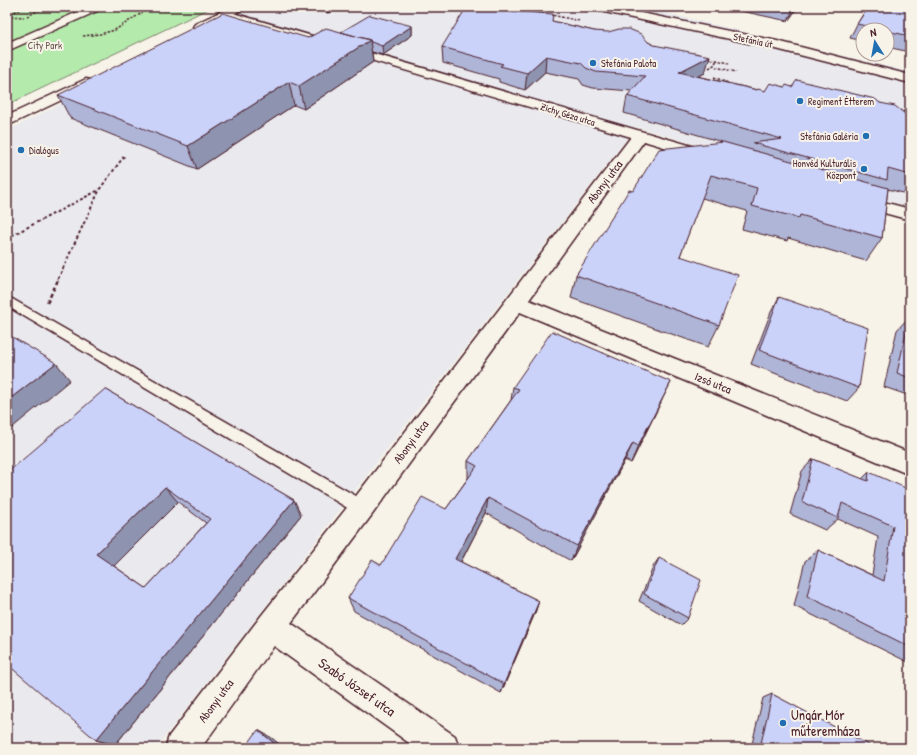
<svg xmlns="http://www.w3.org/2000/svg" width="917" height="755" viewBox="0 0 917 755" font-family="'Patrick Hand',sans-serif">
<rect width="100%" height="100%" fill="#f7f3e8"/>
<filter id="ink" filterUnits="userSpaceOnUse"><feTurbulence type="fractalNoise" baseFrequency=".025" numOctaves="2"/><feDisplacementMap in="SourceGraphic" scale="8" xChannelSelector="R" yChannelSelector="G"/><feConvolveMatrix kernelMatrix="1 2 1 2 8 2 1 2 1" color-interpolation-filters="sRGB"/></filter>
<g filter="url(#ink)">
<path fill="#eae9ed" d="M253,7H641L910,72V207L636,127L156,748H7V131Z"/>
<path fill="#b4eaac" stroke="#7f846c" d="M7,7H212L7,105Z"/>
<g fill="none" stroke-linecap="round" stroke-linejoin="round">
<g stroke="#4a1f2b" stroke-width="3">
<path id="service" d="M7,296L368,503L370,508L368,513L362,516L356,513L7,306Z"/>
</g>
<g stroke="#4a1f2b" stroke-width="3">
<path id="pedestrian" d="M89,7H103L102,9L7,51V43Z"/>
</g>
<g stroke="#4a1f2b" stroke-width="3">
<path id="minor" d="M226,11L713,152L715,155L713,158L707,160L644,141L529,300L910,453V475L520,312L371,516L291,623L455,736L459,748H416L274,646L201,748H165L169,736L261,616L353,500L631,137L222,16L220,14L222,12Z
M857,195L910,209V220L851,204L849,200L851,196Z"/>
</g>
<g stroke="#4a1f2b" stroke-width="3">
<path id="tertiary" d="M230,7H245L243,9L203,30H195L193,27L195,24Z
M589,7H612L777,41L910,75V83L776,49L595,10L591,9Z
M86,79L91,80L93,83L91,86L7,126V116Z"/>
</g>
<path stroke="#4a1f2b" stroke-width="1.5" stroke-dasharray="2.5 1.5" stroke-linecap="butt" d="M514,7L580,21
M7,15L26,7
M7,16L24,17
M27,16L42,9
M83,36L100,34L115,30L151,7
M708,58L729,63
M716,67L736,72
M709,68L714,65L717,60
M714,77L728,83
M899,110L910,113"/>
<path stroke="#4a1f2b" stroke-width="2" stroke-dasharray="3 2.5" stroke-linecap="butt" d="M7,238L99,190L125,155
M58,279L99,191"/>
<path stroke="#4a1f2b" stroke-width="2.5" stroke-dasharray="4 3" stroke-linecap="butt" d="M47,303L59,278"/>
<use href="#service" fill="#f7f3e8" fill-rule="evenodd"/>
<use href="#pedestrian" fill="#f7f3e8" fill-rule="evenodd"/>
<use href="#minor" fill="#f7f3e8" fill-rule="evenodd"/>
<use href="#tertiary" fill="#f7f3e8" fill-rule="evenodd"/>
</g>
<path fill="#afb5d7" stroke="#4a1f2b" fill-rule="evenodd" d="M307,7H338L328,13Z
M722,7H798L788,21Z
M864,7H910V52L887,47V30H863V41L850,38L857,24L865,11L862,10Z
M552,21L594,31L648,42L705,73L698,76L757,90L765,91L785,87H792L880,103L910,118V195L888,189L882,238L866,261L788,238L787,241L742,229L747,211L702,198L680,256L719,325L708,347L571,298L576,275L633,191L722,142L624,113L627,96L632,91L593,88L583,85L579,79L545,72L525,90L499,82V79L443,63L442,47Z
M412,26V35L383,55L372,52L373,62L304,109L294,105L197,169L70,118L58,95L308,38Z
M779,297L859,388L847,401L751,364L771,312Z
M910,316V396L884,387L897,330Z
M513,387L662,400L631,463L625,460L571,561L486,513L461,562L539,601L535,613L501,693L354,611L348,598L381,565L446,509L468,478V461L511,400Z
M105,389L294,500L301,515L115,745L96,740ZM178,502L206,523L146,588L114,566Z
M813,459L862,479L869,472L907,496L910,498V663L794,606L805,561L818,550L872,575L878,537L838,519L825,530L790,514L802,471Z
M659,558L688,618L681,625L639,601L654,565Z
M772,694L871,748H751L763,698Z"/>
<path fill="#8e93af" stroke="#4a1f2b" d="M327,7H338L328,13Z
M794,7H798L788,21Z
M412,26V35L383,55L382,46Z
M370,40L373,62L304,109L299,86Z
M546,56L545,72L525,90L527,73Z
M710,56L705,73L674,88L679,72Z
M289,82L294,105L197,169L188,146Z
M56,363L70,380L7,432V401Z
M671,382L662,400L631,463L638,446Z
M633,443L625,460L571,561L577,546Z
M165,487L178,502L113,567L96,554Z
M488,498L486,513L455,573V559Z
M294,500L301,515L115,745L96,740Z
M539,601L535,613L501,693L504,684Z
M258,730L272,738L284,748H280Z"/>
<path fill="#cbd2fa" stroke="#4a1f2b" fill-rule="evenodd" d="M868,7H910V36L887,31V30H884L857,24Z
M466,8L553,14L552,21L594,31L608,32L619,29H629L641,34L648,42L654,45L710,56L679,72L757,90L758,89L765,91L770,83L785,87L786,85L792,87L797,80L875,99L880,103L895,106L910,118V175L888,169L887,180L753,143L782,139L627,96L645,76L596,72L586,68L581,63L546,56L527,73L500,66L503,64L442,47Z
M223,13L308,38L326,28L370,40L299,86L289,82L188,146L58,95Z
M370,15L412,26L382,46L371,42L370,40L341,32Z
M723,142L888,188L882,238L800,215L799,218L752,206L757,188L711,175L680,256L738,275L719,325L576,275L629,190L633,191L659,149Z
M779,297L868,328L859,388L759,350Z
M910,316V378L897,373Z
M552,331L671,382L638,446L633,443L577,546L488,498L455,559L539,601L504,684L348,598L372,560L381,565L422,497L446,509L477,466L468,461L519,389L513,387Z
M7,334L56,363L7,401Z
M105,389L294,500L96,740L7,664V473ZM165,487L210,519L146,588L96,554Z
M813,459L868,481L869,472L908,489L907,496L910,498V647L807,596L818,550L884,581L893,526L842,503L838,518L802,502Z
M659,558L701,580L688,618L644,594Z
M772,694L871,746V748H760Z
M258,730L280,748H245Z"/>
</g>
<g fill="#1f6fb2" stroke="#f7f3e8" stroke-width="1.5">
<circle cx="593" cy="63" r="4"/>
<circle cx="800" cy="101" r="4"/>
<circle cx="866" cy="136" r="4"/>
<circle cx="21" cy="150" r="4"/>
<circle cx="864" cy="169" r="4"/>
<circle cx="783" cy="723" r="4"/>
</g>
<g text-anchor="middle" stroke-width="4" stroke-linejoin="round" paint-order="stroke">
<g font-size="10" fill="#4a1f2b" stroke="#f7f3e8">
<text transform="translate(753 40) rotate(12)" y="4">Stefánia út</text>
<text transform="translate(568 114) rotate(17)" y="4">Zichy Géza utca</text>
</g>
<g font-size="10" fill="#64524b" stroke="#f7f3e8">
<text x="45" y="49">City Park</text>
</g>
<g font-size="10" fill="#4a1f2b" stroke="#f7f3e8" text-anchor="start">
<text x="601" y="67">Stefánia Palota</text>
<text x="808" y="105">Regiment Étterem</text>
<text x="858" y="140" text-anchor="end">Stefánia Galéria</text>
<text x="29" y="154">Dialógus</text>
<text x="856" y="167" text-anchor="end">Honvéd Kulturális<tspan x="856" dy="12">Központ</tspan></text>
</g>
<g font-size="12" fill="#4a1f2b" stroke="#f7f3e8">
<text transform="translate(605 182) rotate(-53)" y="4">Abonyi utca</text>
<text transform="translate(713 383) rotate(22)" y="4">Izsó utca</text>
<text transform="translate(411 442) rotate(-54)" y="4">Abonyi utca</text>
<text transform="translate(216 701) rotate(-54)" y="4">Abonyi utca</text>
</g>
<g font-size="14" fill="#4a1f2b" stroke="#f7f3e8">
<text transform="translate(357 687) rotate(35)" y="5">Szabó József utca</text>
</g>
<g font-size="14" fill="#4a1f2b" stroke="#f7f3e8" text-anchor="start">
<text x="791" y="720">Ungár Mór<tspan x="791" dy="16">műteremháza</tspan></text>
</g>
</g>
<rect width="917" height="755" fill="none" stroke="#f7f3e8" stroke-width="24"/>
<rect x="12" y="12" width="893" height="731" fill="none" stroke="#4a1f2b" stroke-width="1.5" filter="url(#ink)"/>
<g transform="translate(875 42) rotate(349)"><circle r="19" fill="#f7f3e8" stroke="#b29e9c"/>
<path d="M0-3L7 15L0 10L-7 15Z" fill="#1f6fb2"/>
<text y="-6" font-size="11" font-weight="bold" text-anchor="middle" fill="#4a1f2b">N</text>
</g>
</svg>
